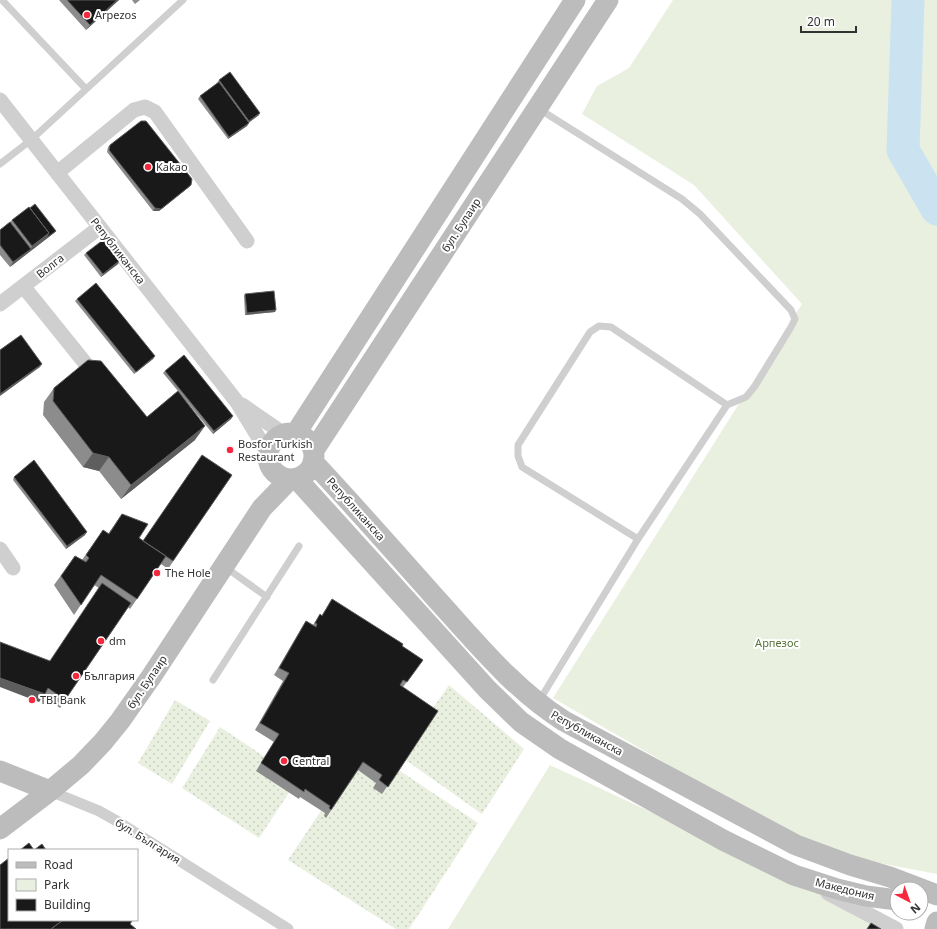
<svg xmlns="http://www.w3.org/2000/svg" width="937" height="929" viewBox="0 0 937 929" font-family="'Noto Sans',sans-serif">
<defs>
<pattern id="grass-dots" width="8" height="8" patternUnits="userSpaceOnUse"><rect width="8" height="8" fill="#e9f0e0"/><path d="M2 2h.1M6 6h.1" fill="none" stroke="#c8cec1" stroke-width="1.8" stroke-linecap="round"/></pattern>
</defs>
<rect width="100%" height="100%" fill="#fff"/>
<path fill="url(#grass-dots)" d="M449,685L524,749L482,814L400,756Z
M175,700L210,721L172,784L138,763Z
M220,727L298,779L259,838L182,788Z
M364,747L478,823L409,929H396L288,860Z"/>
<path fill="#e9f0e0" d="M673,0H937V874L847,857L769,823L553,698L802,304L694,185L582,114L597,86L629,68Z
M550,765L866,912L897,929H448Z"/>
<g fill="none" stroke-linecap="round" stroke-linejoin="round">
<path stroke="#cbe3f1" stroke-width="33" d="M908,0L903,150L937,209"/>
<path stroke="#cfcfcf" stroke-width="7" d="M2,0L86,89
M0,164L31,140L183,0
M638,539L522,467L518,456V445L590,332L599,326L611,327L727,405
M225,567L267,597
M213,680L299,546
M539,701L638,539L727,405L746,397L755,386L791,327L795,319L791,310L700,214L682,199L539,109"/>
<path stroke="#cfcfcf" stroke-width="11" d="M50,791L99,811L115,820L288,929"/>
<path stroke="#cfcfcf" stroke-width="15" d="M0,100L237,402L268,453
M57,173L134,110L145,107L155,112L247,241
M23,286L98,379
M0,304L100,227
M242,405L284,434
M0,549L13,568
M828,893L896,929"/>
<path stroke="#bcbcbc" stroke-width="21" d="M296,433L575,0
M268 456a23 23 0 1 1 46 0a23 23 0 1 1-46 0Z
M314,450L608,0
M313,462C357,509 399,557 441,604C479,646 516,691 564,721L796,845L850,865L890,877L937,895
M296,478L487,689L521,722L560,749L671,811L723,840L794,875L837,889L866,896L897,900
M0,771L50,791
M0,829L50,791L81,765L103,742L120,721L151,677L262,508L290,479
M935,929L937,922"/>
</g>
<path fill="#8c8c8c" d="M59,0H119L86,30Z
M132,0H140L135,4Z
M219,80L259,115L248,123L247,126L228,139L198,99L200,96L217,83Z
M110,145L189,187L159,211H153L107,152L108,147Z
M12,220L54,233L10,267L0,255V230L10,222Z
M86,253L119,261L118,264L101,277L84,255Z
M245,294L275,312L245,315L244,296Z
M77,299L155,356L153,359L134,374L75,301Z
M165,371L233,416L231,419L213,434L181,395L195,440L121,499L99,471L83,467L43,415L44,402L54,388L147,417L178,391L163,373Z
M232,475L168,569L161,564L130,609L128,607L60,708L43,696L39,702L50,661L99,588L94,585L74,615L54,585L75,556L82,560L103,530L108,534L122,514L139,538L143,541Z
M14,477L85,535L66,549L13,480Z
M332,599L423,660L403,687L438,711L382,794L373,788L376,783L358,770L326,818L324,816L325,813L300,797L299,799L256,771L274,742L255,730L283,681L274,675L301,629L306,621L313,625L320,614L322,615Z"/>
<path fill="#5e5e5e" d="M117,0H119L86,30L90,25Z
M260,113L259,115L247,124L249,121Z
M249,123L247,126L228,139L229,137Z
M191,185L189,187L159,211H153L155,208Z
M56,231L54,233L10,267L13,262L31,249L32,246L49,233Z
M119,261L118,264L101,277L103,274Z
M276,310L275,312L245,315L247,313Z
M155,356L153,359L134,374L136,372Z
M42,364L40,367L0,396V394Z
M233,416L231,419L213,434L214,431Z
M205,426L195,440L121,499L131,485Z
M93,453L109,457L99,471L83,467Z
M87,532L85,535L66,549L67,546Z
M0,678L45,694L39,702L0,687Z"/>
<path fill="#191919" stroke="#5e5e5e" d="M67,0H117L90,25Z
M230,72L260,113L249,121L219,80Z
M219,82L249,123L229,137L200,96Z
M141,121H146L192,179L191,185L161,209L155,208L109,150L110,145Z
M35,204L56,231L46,238L49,233L30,208Z
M29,207L49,233L32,246L12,220Z
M10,222L31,249L13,262L0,245V230Z
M103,240L119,261L103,274L86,253Z
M96,283L155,356L136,372L77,299Z
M274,291L276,310L247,313L245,294Z
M21,335L42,364L0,394V350Z
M184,355L233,416L214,431L165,371Z
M88,360L101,361L147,417L178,391L205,426L131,485L109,457L93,453L53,401L54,388Z
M202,455L232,475L173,561L143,541Z
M34,460L87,532L67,546L14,477Z
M122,514L148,524L139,538L166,556L137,599L101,575L81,605L61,576L75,556L86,562L89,558L86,555L103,530L109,534Z
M102,583L131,603L65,700L48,688L45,694L0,678V642L50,661Z
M332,599L403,644L402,646L423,660L407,682L403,680L400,685L438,711L388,787L379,780L382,775L363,762L331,810L329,808L330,806L305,789L304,792L261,763L279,734L260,723L289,673L279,668L306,621L316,627L317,624L315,623L320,614L322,616Z
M29,843L34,850H20Z
M42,844L46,850H34Z
M9,858V920H63L51,929H0V865Z
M63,920H131L132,921L130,924L136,929H51Z
M871,923L881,929H867Z"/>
<g fill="#f6283e" stroke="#fff" stroke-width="1.5">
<circle cx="87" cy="15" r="4"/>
<circle cx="148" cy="167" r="4"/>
<circle cx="230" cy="450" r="4"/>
<circle cx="157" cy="573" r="4"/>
<circle cx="101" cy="641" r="4"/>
<circle cx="76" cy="676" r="4"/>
<circle cx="32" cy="700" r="4"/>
<circle cx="284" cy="761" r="4"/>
</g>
<g text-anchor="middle" stroke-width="4" stroke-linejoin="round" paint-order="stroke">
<g font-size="11" fill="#323232" stroke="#fff" text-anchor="start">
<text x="95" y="19">Arpezos</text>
<text x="156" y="171">Kakao</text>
<text x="238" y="448">Bosfor Turkish<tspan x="238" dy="13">Restaurant</tspan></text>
<text x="165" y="577">The Hole</text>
<text x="109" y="645">dm</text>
<text x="84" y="680">България</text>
<text x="40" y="704">TBI Bank</text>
<text x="292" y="765">Central</text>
</g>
<g font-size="11" fill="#323232" stroke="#fff">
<text transform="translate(461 225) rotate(-57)" y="4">бул. Булаир</text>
<text transform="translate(118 251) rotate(52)" y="4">Републиканска</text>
<text transform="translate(50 266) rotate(-38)" y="4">Волга</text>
<text transform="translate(356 509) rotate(48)" y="4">Републиканска</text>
<text transform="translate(147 682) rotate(-56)" y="4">бул. Булаир</text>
<text transform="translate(587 733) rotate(29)" y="4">Републиканска</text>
<text transform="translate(148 841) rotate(32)" y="4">бул. България</text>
<text transform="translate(845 889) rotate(14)" y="4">Македония</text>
</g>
<g font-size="11" fill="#57743a" stroke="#fff">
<text x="777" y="647">Арпезос</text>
</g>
</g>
<rect x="8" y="849" width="130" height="72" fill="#ffffff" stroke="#adadad"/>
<rect x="16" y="862" width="20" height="6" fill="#bcbcbc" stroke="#adadad"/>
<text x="44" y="869" font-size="12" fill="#323232">Road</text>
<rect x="16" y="879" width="20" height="12" fill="#e9f0e0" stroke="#adadad"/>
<text x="44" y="889" font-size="12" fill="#323232">Park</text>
<rect x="16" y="899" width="20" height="12" fill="#191919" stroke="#adadad"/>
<text x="44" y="909" font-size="12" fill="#323232">Building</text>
<g transform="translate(909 901) rotate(139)"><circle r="19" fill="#ffffff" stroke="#adadad"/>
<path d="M0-3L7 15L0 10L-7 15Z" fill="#f6283e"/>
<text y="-6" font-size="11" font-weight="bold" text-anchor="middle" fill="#323232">N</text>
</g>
<path d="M801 26v6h55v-6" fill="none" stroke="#323232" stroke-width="2"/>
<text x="807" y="26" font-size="12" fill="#323232" stroke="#ffffff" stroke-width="3" paint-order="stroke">20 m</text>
</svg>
